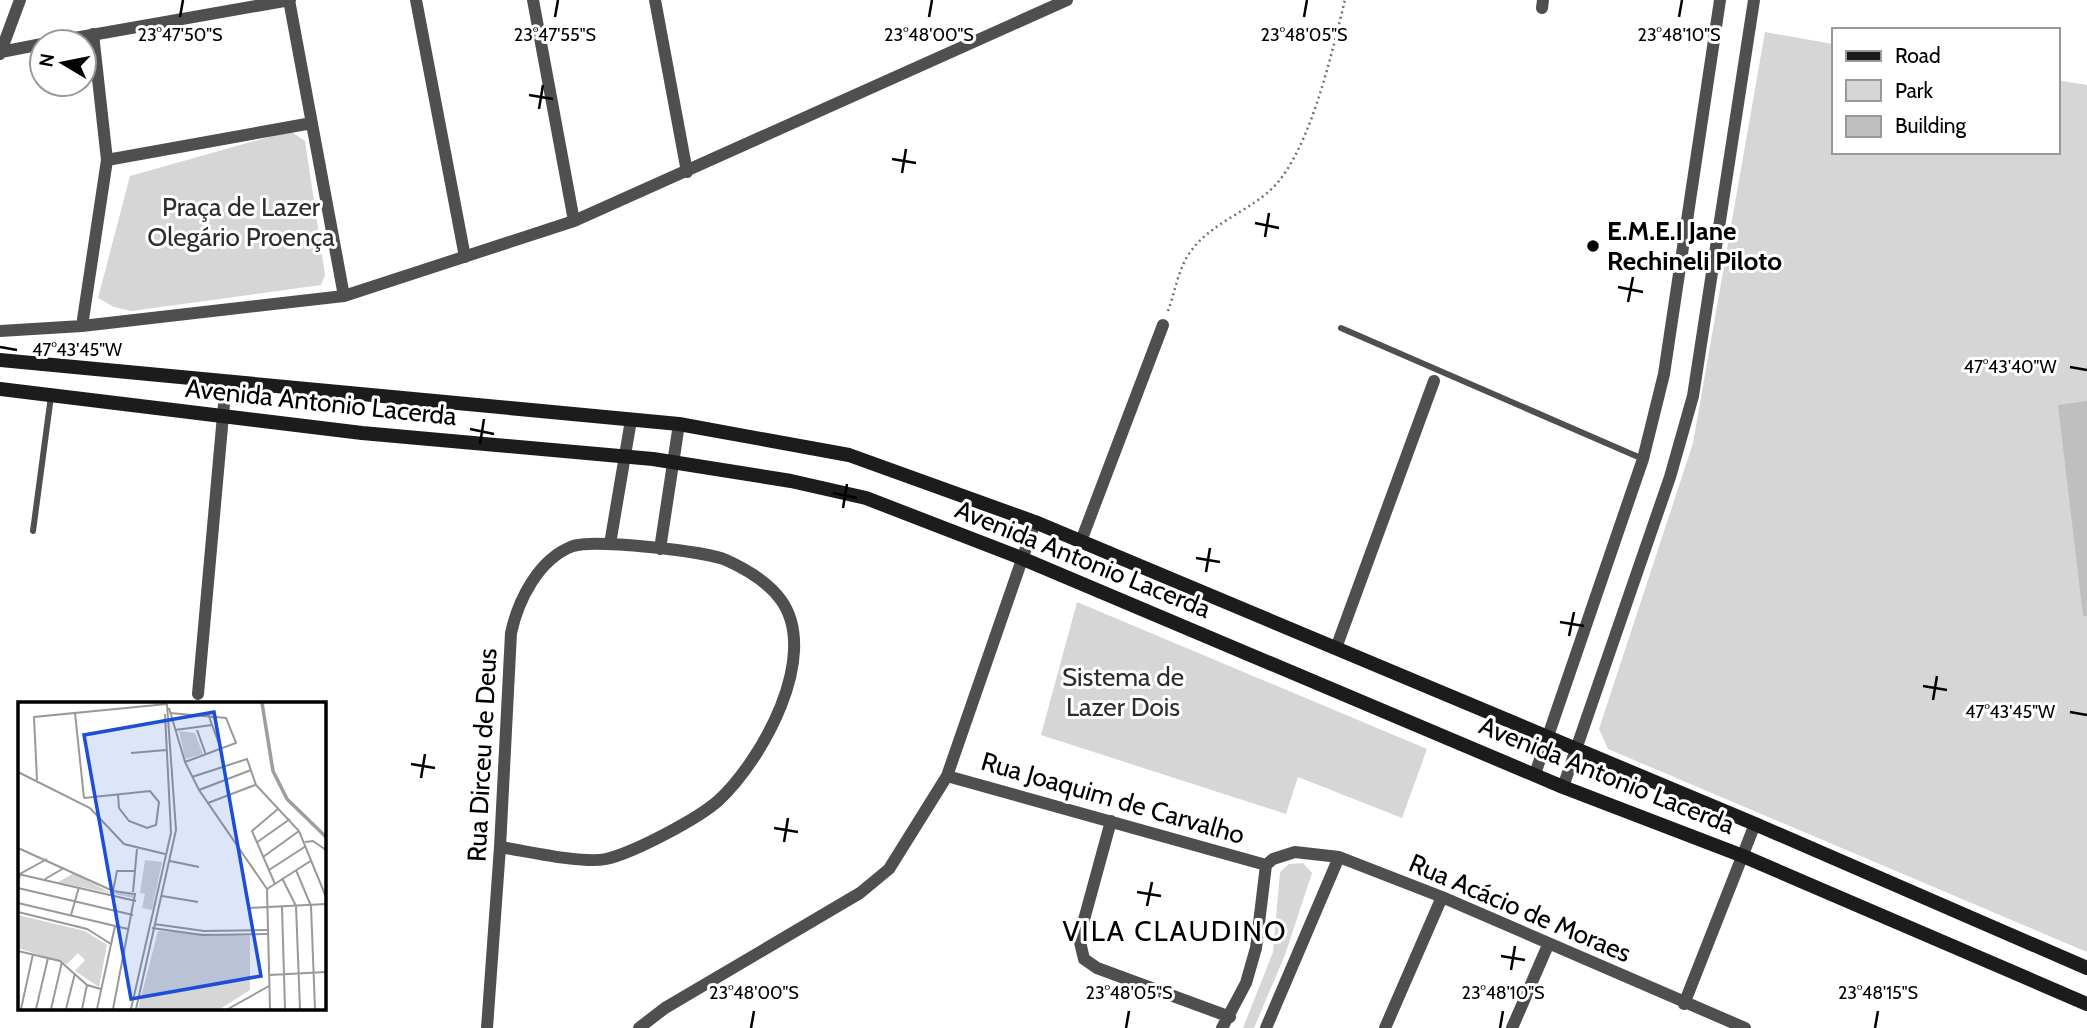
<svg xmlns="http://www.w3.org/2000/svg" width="2087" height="1028" viewBox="0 0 2087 1028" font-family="Cabin,sans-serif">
<rect width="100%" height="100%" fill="#fff"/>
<path fill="#d6d6d6" d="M1765,32L1833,44V152H2057V80L2087,85V952L1608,749L1599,729L1693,443Z
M290,131L305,141L325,275L321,285L132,311L114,307L98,298L130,176Z
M1077,602L1427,749L1402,818L1298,777L1286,814L1041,735Z
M1303,863L1312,873L1285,955L1254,1028H1243L1273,952L1280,872L1289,864Z"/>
<path fill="#bfbfbf" d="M2087,401V616H2083L2058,405Z"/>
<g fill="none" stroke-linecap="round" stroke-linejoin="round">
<path stroke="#717171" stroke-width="2.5" stroke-dasharray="2 3.5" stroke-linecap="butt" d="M1168,311C1175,292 1179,266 1191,251C1214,219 1259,209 1282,177C1314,133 1332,52 1345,0"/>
<path stroke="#4f4f4f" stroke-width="6" d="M1341,328L1643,459
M33,531L51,396"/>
<path stroke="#4f4f4f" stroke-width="12" d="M289,0L344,296
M416,0L465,257
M533,0L574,221
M655,0L687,172
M1542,8L1543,0
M52,42L290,0
M1,52L42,44
M0,54L20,0
M107,160L312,123
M82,326L107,160L93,34
M0,331L82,326L344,296L574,221L1067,0
M1081,541L1163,325
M610,544L631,420
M660,549L679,424
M1336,648L1434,381
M198,694L226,382
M1535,774L1643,459L1664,374L1720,0
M947,776L1266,865
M1563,787L1670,477L1693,396L1754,0
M1111,821L1079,938L1084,959L1097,968L1230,1017
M1684,1004L1755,824
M487,1028L500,847L511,633C518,601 538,559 573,546C594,539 705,551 726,560C746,569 768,582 781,600C821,656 761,761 719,800C698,819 633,853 606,859C582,864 527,851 500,847
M639,1028L665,1008L860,893L889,869L947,776L1035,522
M1222,1028L1246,983L1256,948L1266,865L1273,859L1295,852L1339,857L1442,897L1745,1028
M1266,1028L1339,857
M1385,1028L1442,897
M1512,1028L1548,945"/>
<path stroke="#1c1c1c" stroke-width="14" d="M0,360L679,424L849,455L1035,522L1755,824L2087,968
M0,389L362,433L653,459L791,481L866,498L1021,558L1563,787L1743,856L2087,1004"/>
</g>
<path fill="none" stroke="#000" stroke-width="2.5" d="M180,17L183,0M555,17L558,0M929,17L932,0M1304,17L1307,0M1679,17L1682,0M529,95L553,99M539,109L543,85M892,159L916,163M902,173L906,149M1255,223L1279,228M1265,237L1269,213M1618,287L1643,292M1628,302L1633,277M0,347L17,350M2070,367L2087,370M470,429L494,434M480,444L484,419M833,493L857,498M843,508L847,484M1196,558L1220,562M1206,572L1210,548M1560,622L1584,626M1569,636L1574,612M1923,686L1947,690M1933,700L1937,676M2070,712L2087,715M411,764L435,768M421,778L425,754M774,828L798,832M784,842L788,818M1137,892L1161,896M1147,906L1152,882M1501,956L1525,960M1511,970L1515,946M751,1028L754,1011M1126,1028L1129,1011M1500,1028L1503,1011M1875,1028L1878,1011"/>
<circle fill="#000" stroke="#fff" stroke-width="2.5" cx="1593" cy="246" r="7"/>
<g text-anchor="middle" stroke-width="6" stroke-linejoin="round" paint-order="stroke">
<g font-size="26" fill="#2d2d2d" stroke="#fff">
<text x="241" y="216">Praça de Lazer<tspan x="241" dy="30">Olegário Proença</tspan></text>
<text x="1123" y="686">Sistema de<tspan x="1123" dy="30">Lazer Dois</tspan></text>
</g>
<g font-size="26" font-weight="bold" fill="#000" stroke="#fff" text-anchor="start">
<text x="1607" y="240">E.M.E.I Jane<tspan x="1607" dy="30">Rechineli Piloto</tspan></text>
</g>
<g font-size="26" fill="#000" stroke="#fff">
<text transform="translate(321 402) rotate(6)" y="9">Avenida Antonio Lacerda</text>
<text transform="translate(1083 559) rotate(22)" y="9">Avenida Antonio Lacerda</text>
<text transform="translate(482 755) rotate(-87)" y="9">Rua Dirceu de Deus</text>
<text transform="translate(1607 775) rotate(22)" y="9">Avenida Antonio Lacerda</text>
<text transform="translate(1113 798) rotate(16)" y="9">Rua Joaquim de Carvalho</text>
<text transform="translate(1520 908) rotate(23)" y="9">Rua Acácio de Moraes</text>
</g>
<g font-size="28" letter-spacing="2" fill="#000" stroke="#fff">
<text x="1175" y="941">VILA CLAUDINO</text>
</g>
</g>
<g transform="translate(18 702)">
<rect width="308" height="308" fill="#fff"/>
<path d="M161,29L177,31L185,52L167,57ZM127,158L144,160L134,208L124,206L127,192L122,191ZM56,171L91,190L115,192V196L40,180ZM0,213L67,229L89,243L81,285L57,269L67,258L60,251L49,262L0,246ZM140,229L232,234V288L202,307H120Z" fill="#d6d6d6"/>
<path fill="none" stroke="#9d9d9d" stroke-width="3.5" d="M244,1L255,69L269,97L308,135"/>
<path fill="none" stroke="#999" stroke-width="2" d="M151,6L167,60L181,88L249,187L252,307M57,11L66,96M152,11L208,16L218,41L167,60M190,12L203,47M157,28L194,23M179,28L188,53M113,51L148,48M0,70L72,106L106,142L147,152M174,75L229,57L238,83L281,129L308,195M19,78L16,15L149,2M181,88L233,68M66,96L132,89L141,100L138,123L129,126L111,119L101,106L100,93M190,101L237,83M287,140L295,139L308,148M238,141L272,117M0,146L95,189L117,192L95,307M245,155L281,129M152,159L181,165M251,168L288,144M278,168L293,204L297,307M0,172L118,199M264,176L278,204L282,307M27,177L46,166M257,182L234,129L261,106M0,183L2,172L29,157M0,186L115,213M249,187L294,158M95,189L99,169H117M115,190L119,147M144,194L180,200M0,201L110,227M264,205L267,307M230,206L308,202M0,210L69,227L93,242M53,213L61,185M136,222L186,229L249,228M134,226L184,233L249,232M0,249L42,259L69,283L83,287M251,273L308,270M3,307L15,252M18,307L30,256M33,307L44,260M48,307L57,271M64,307L69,283M79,307L97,224M113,307L153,131L147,12M118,307L158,128L149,2M210,307L251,284"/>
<path fill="#1d4ed8" fill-opacity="0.15" stroke="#1d4ed8" stroke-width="3.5" d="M196,10L243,274L113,297L66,33Z"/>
<rect width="308" height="308" fill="none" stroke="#000" stroke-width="3.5"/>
</g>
<g font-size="18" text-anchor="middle" fill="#000" stroke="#fff" stroke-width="6" stroke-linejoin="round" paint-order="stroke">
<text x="180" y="41">23°47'50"S</text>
<text x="555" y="41">23°47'55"S</text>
<text x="929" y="41">23°48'00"S</text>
<text x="1304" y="41">23°48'05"S</text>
<text x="1679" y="41">23°48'10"S</text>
<text x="77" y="356">47°43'45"W</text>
<text x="2010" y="373">47°43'40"W</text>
<text x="2010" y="718">47°43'45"W</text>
<text x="754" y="999">23°48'00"S</text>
<text x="1129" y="999">23°48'05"S</text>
<text x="1503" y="999">23°48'10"S</text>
<text x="1878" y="999">23°48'15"S</text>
</g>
<rect x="1832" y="28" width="228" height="126" fill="#ffffff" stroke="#999999" stroke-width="2"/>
<rect x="1846" y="51" width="35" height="10" fill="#1c1c1c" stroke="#999999" stroke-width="2"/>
<text x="1895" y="63" font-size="21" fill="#000000">Road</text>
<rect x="1846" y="80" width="35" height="21" fill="#d6d6d6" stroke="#999999" stroke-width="2"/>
<text x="1895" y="98" font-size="21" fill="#000000">Park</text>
<rect x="1846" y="116" width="35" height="21" fill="#bfbfbf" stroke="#999999" stroke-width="2"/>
<text x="1895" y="133" font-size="21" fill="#000000">Building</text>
<g transform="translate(63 63) rotate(280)"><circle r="33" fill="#ffffff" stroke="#999999" stroke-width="2"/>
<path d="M0-5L12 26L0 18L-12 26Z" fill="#000000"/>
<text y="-10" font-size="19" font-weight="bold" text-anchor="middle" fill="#000000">N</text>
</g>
</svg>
